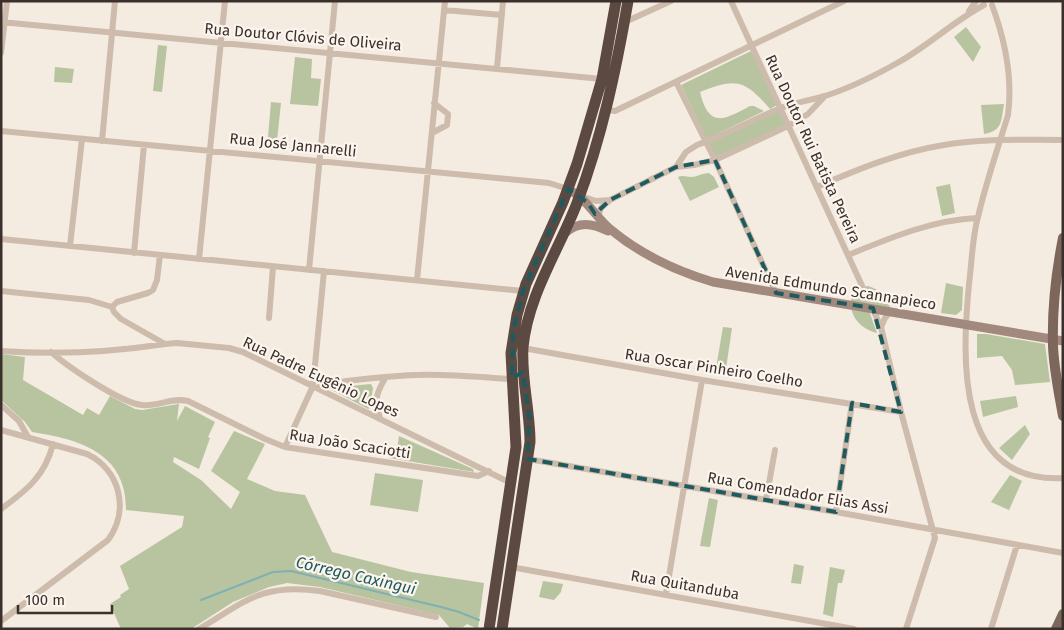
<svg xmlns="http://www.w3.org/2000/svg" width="1064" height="630" viewBox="0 0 1064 630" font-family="'Fira Sans',sans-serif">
<rect width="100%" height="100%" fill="#f4ebe1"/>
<path fill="#b8c4a0" d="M966,27L981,47L973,62L954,37Z
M158,45L167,46L162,92L153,91Z
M751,51L777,105L770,109C744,79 736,78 700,92C709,129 724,120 750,106H754L764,111L707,139L681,85Z
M295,57L312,59L311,78L321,79L318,106L290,104Z
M55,67L74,69L72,83L54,82Z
M271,102L281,103L276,150L267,149Z
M1004,104C1001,120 1003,131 984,134L981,105Z
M780,108L788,126L715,160L705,142Z
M709,173L714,177L719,187L690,201L678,177C684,175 686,177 691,177C697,177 702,173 709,173Z
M950,184L955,213L942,216L936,187Z
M946,283L963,287L962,310L956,315L941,313Z
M868,286C880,289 886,298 891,309L867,305L877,333C856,328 844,308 855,289Z
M723,327L732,328L725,375L715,374Z
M977,334H986L1045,344L1050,382L1015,385L1012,370L1002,356L977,358Z
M1,354L25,357L23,380L83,415L87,408L99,415L110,396L135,409L142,410L179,404L177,421L185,406L215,422L208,437L210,438L199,469L174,457L173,462L201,480L231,509L240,492L211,471L234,431L265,444L247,479L275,491L305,495L332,552L411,572L484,583L478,629L467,624L463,627L450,628L439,615L320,587L287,583L269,587L233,602L191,629H121L110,604L121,597L120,595L129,589L120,566L182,527L184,516L126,510C127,453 79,439 32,432L25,422L1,400Z
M371,384L373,388L370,408L368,409L328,388Z
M1016,396L1018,407L983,417L980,401Z
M1025,425L1030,434L1012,460L999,448Z
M399,436L473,469L474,472L389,458L397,449Z
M375,473L423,480L418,512L370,505Z
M1010,475L1022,481L1009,510L991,502Z
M709,498L718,500L710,547L700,546Z
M794,564L804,566L801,584L791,583Z
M830,567L845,570L842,583H838L833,617L823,614Z
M543,581L563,584L561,592L554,600L539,597Z"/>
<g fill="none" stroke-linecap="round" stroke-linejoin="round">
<path stroke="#7fb0b2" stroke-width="2" d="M201,600L273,572L291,571L441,607L459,612L479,620"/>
<path stroke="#cdbbac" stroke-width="6" d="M731,1L881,327L901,412L935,538L906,629
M992,5C1005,40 1013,77 1008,115C998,148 986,182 978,217C972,238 972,262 969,284C962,358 955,484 1063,478
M444,10L502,15
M969,11L976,1
M1,22L602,79
M625,22L671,1
M1,53L7,1
M497,68L503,1
M676,82L715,160L776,293
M607,110L615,111L844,1
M1,131L549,183L568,189
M432,133L447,125L448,114L434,103
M102,141L115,1
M676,167L686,152L697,145C726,135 753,119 781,108C796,102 811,100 825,96C850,88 876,75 899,62C929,45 954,21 984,5
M817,187C858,169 900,152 944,145C983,138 1023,140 1063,140
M581,196L596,201L610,200
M598,217L601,208L610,200L676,167L694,165L715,160L788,126L808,114L825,96
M1,239L523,291
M70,246L82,139
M134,253L144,145
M160,255L157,280L153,290L148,293L117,302L112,307L114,312L121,319L165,344L177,343L229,348L243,352L511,483
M848,255C890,238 932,220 977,218
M199,259L225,1
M309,270L335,1
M417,280L445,1
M1,291L89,300L112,307
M269,318L273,267
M881,327L885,318L891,311
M523,348L702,380L901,412
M1,351C55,355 112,352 165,344
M51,352C68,367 121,403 142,405C158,407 172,397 188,401L265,439L285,447L478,476L489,471
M318,388L322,384C353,380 385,376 417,375C448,374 479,377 509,379L514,377
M1,405L19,421L28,437
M380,418C374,400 376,393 386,377
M1,430L87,454C120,470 130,510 108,540L1,621
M285,447L313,386L324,271
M528,459L836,512L1063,553
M766,500L775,450
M1,509C27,490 45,476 53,444
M836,512L852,403
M511,567L854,629
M666,594L702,380
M199,629C246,601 262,583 320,591L436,617
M991,629L1017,545"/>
<path stroke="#a18a7d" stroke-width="9" d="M568,189C588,200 593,214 610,229C640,254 676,271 713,282L1063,341
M565,233C579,221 592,223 608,231"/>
<path stroke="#7d675c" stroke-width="10" d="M1063,238C1056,273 1052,311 1053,346C1054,370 1059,393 1063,416
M1056,629L1063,614"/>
<path stroke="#5c4a42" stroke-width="11" d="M489,629L516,447L511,353L517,315L526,284L563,202L577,164L602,79L616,1
M502,629L530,442C530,410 521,379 523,347C528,295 559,250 577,203C602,137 616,70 628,1"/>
</g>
<path fill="none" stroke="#1f5a5e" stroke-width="4" stroke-dasharray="10 6" stroke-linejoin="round" d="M715,160L776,293L873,308L901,412L852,403L836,512L528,459L529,415L523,372L512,378L513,332L523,291L568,189L588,203L595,214L610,200L676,167Z"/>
<g text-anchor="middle" stroke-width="4.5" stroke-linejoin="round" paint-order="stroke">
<g font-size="15" fill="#3b302b" stroke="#fbf5ee">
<text transform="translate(303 37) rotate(5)" y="5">Rua Doutor Clóvis de Oliveira</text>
<text transform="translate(293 145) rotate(6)" y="5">Rua José Jannarelli</text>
<text transform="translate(813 149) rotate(65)" y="5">Rua Doutor Rui Batista Pereira</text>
<text transform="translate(831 288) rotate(9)" y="5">Avenida Edmundo Scannapieco</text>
<text transform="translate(714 368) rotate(9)" y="5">Rua Oscar Pinheiro Coelho</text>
<text transform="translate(321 377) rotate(25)" y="5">Rua Padre Eugênio Lopes</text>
<text transform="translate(350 444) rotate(9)" y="5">Rua João Scaciotti</text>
<text transform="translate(798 493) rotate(10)" y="5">Rua Comendador Elias Assi</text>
<text transform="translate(685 585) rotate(10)" y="5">Rua Quitanduba</text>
</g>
<g font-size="16" font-style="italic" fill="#1f5a5e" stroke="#fbf5ee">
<text transform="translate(356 575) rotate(13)" y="6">Córrego Caxingui</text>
</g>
</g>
<rect width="1064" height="630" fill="none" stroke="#3b302b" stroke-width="5"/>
<path d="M18 605v8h94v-8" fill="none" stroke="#3b302b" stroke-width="2.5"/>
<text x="25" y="605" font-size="15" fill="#3b302b" stroke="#fbf5ee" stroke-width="4" paint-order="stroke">100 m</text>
</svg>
